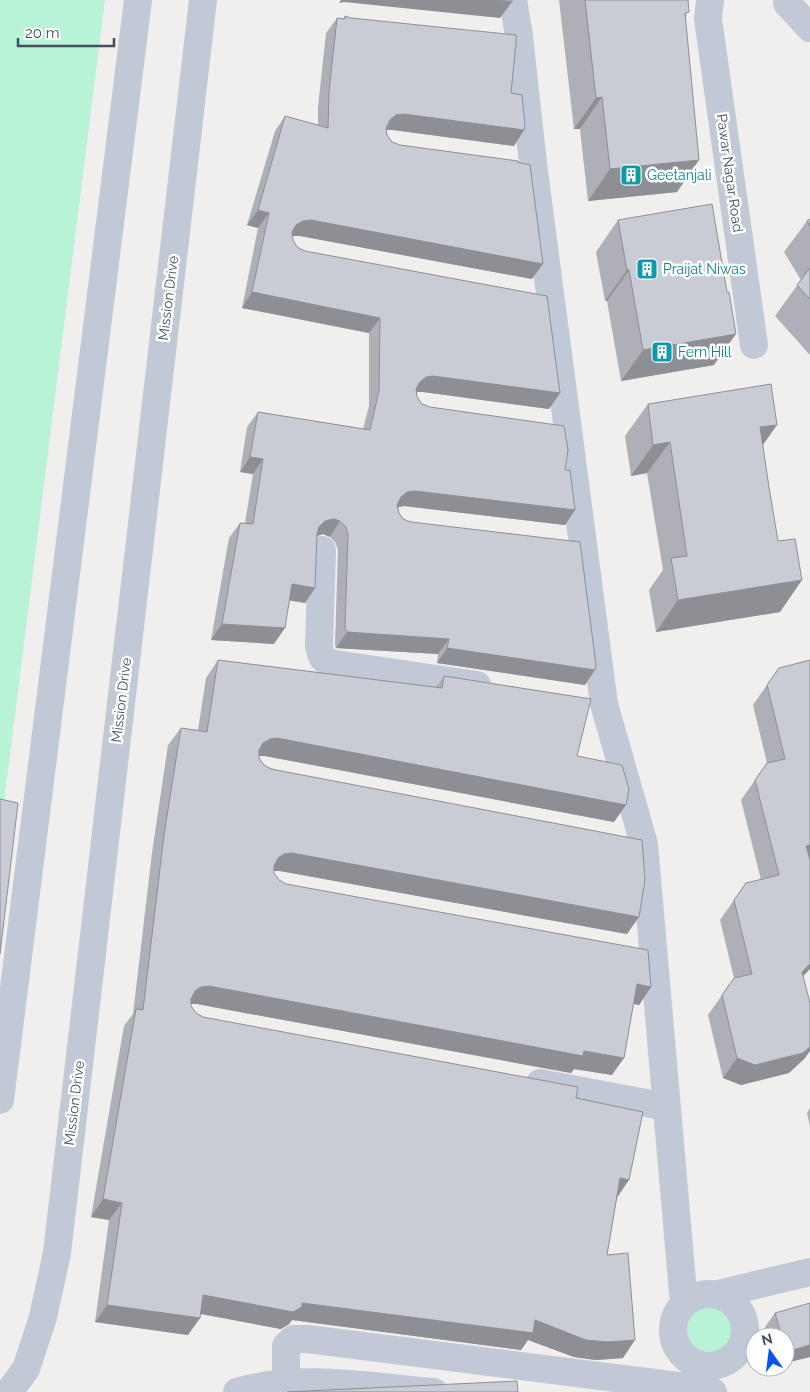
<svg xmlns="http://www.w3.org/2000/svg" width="810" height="1392" viewBox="0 0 810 1392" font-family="Raleway,sans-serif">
<rect width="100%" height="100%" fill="#f1eeee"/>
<path fill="#b8f3d6" d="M0,0H105L0,834Z
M685 1331a24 24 0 1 1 48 0a24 24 0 1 1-48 0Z"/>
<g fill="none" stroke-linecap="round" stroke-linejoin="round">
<path stroke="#c0c9d5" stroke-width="28" d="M513,0L519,36L533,164L604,704L644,844L684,1304
M710,0L708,19L754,345
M787,3L810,28
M322,550L319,646C321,657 322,661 335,664L477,685
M540,1083L667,1107
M0,1100L138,0
M673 1330a36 36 0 1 1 72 0a36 36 0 1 1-72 0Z
M718,1294L810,1272
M286,1383V1346L293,1339H308L686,1387L713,1392
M9,1392L26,1369L43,1317L57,1253L203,0
M237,1392C299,1373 372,1387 434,1392"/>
</g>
<path fill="#aeafb7" d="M559,0H688L686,18L677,192L588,201L580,129H574Z
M345,16L511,93L514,146L393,130H387V135L392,142L532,279L300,236H293V240L297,247L560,393L549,409L423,392H417V397L422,404L565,470L575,510L565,525L404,506L398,507L399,513L403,519L585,685L437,663L438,654L336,648L335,644L338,550L335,542L330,537L323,534L317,536L305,603L289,600L274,644L211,640L229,538L240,523H245L253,474L240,472L247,427L258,412L363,429L369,406V333L242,308L258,228L247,225L275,131L285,116L318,125V107L326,33L337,18L343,19Z
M810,219V355L775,316L801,280L784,252L807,221Z
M618,220L727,292L714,365L621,381L607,301H605L596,252Z
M648,404L763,445L780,612L656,632L649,590L663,570L647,473L631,476L625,436Z
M218,660L436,687L444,676L577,756L614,822L265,756H259V758L264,765L627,934L280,871H274V873L279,880L286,884L651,987L639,1005L634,1004L612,1075L574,1069L571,1073L197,1004H191V1006L196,1013L203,1017L576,1098L629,1180L617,1198L607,1255L623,1358L596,1360L574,1357L528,1340L521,1350L292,1320L289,1324L281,1329L200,1314V1318L188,1335L95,1322L109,1220L91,1217L124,1026L133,1014L152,853L168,745L181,728L198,730L206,678Z
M779,668L803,976L805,1058L789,1073L741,1085L723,1078L708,1015L734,978L720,920L746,883L761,880L741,800L767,763L753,705Z
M810,1108V1126L807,1113Z
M775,1313L810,1357L785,1363V1337H768L765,1327Z"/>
<path fill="#8d8f95" d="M341,0H496L512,2L500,18L344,2L339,3Z
M602,97L580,129H574L596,98Z
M404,114L524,130L514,146L393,130H386L390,120L396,115Z
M699,160L677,192L588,201L610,169Z
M258,210L269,213L258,228L247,225Z
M311,220L543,264L532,279L300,236H292L285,241L296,225L303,221Z
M627,270H629L607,301H605Z
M252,292L380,318L369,333L242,308Z
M736,334L714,365L621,381L643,350Z
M433,376L560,393L549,409L423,392H416L409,397L420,382L426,377Z
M777,425L755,456L760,427Z
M670,442L647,473L631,476L653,445Z
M250,457L263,459L253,474L240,472Z
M415,491L575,510L565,525L404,506L396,508L401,497L407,492Z
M334,519L340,521L330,537L323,534L314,537L319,527L325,521Z
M802,580L780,612L656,632L678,600Z
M292,584L315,588L305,603L281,599Z
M222,624L285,628L274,644L211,640Z
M347,632L449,639L438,654L336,648Z
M447,648L595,670L585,685L437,663Z
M277,738L626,805L614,822L265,756H257L251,760L263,743L270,739Z
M810,845V861L806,846Z
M292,853L639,917L627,934L280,871H272L265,876L278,858L284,854Z
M810,964V969L788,992L802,972Z
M637,984L651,987L639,1005L625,1002Z
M209,986L584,1051L624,1058L612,1075L574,1069L571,1073L197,1004H189L182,1009L195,991L201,987Z
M810,1047V1051L805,1058L789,1073L741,1085L723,1078L737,1058Z
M620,1178L629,1180L616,1198Z
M103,1199L122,1203L109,1220L91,1217Z
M203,1295L535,1320L635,1340L623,1358L596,1360L574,1357L528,1340L521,1350L292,1320L289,1324L281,1329L191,1312Z
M107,1305L200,1318L188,1335L95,1322Z
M810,1345V1357L785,1363L786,1352Z"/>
<path fill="#caccd5" stroke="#8d8f95" d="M496,0H512V2Z
M585,0H688L689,12L685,13L699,160L610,169L602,97L596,98Z
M345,16L351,18L516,35V43L511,93L522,95L525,125L524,130L404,114L396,115L390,120L386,128L387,135L392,142L400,145L518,161L517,162L530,165L543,264L311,220L303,221L296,225L292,232L293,240L297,247L305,251L547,296L560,393L433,376L426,377L420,382L416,389L417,397L422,404L430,407L564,426L568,450L565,470H570L575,510L415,491L407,492L401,497L397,505L399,513L403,519L411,522L580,542L596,665L595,670L447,648L449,639L347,632L345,628L348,535L346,527L340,521L334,519L325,521L319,527L317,534L315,588L292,584L285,628L222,624L240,523L253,524L263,459L250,457L258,412L370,430L379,391L380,318L252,292L269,213L258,210L285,116L328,128L329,92L337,18L345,19Z
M712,204L727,292H729L736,334L643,350L629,270H627L618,220Z
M810,219V226L807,221Z
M810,268V299L797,285Z
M771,384L777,425L760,427L769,487L778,541L795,539L802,580L678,600L671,558L687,556L670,442L653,445L648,404Z
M218,660L442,688L444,676L591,699L577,756L622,765L629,789L626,805L277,738L270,739L263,743L259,750V758L264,765L271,769L642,840L645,880L639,917L292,853L284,854L278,858L274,866V873L279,880L286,884L648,950L651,987L637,984L624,1058L584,1051L583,1056L209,986L201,987L195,991L191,999V1006L196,1013L203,1017L578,1087L576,1098L643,1112L629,1180L620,1178L607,1255L628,1253L635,1340L608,1342L586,1340L535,1320L533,1333L302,1303V1307L293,1312L203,1295L200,1318L107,1305L122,1203L103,1199L136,1009L143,1010L164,835L181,728L207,732Z
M810,660V845L806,846L810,860V964L802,972L810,1003V1047L803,1053L755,1065L737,1058L722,995L734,978L752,974L734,900L746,883L779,875L755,780L767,763L785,759L767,685L779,668Z
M0,799L18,803L0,954Z
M810,1303V1345L786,1352L785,1337H782L775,1313Z
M517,1381L518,1392H287Z"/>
<defs>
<g id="building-square" transform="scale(1.125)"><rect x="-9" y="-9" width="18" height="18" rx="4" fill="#0f9aa8" stroke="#fff"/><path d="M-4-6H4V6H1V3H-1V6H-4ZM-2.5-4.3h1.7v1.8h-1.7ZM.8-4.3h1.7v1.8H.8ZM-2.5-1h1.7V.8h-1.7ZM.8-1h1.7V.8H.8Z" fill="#fff"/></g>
</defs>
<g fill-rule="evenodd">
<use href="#building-square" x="631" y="175"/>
<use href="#building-square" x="647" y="269"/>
<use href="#building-square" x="662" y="352"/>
</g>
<g text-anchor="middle" stroke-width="5" stroke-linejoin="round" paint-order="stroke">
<g font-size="14" fill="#454f5e" stroke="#fff">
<text transform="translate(730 173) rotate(82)" y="5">Pawar Nagar Road</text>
<text transform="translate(168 298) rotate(-83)" y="5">Mission Drive</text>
<text transform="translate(121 700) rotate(-83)" y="5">Mission Drive</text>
<text transform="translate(74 1103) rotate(-83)" y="5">Mission Drive</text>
</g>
<g font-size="14" fill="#0d838f" stroke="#fff" text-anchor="start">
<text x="647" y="180">Geetanjali</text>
<text x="663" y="274">Praijat Niwas</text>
<text x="678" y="357">Fern Hill</text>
</g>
</g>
<g transform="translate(770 1352) rotate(346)"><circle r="24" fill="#ffffff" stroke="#b5b9bf"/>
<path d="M0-4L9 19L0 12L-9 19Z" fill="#0852f1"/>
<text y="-8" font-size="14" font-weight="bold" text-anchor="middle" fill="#454f5e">N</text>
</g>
<path d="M18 38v8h96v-8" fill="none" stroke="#454f5e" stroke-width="2.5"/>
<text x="25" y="38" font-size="15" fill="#454f5e" stroke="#ffffff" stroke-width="4" paint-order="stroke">20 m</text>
</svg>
